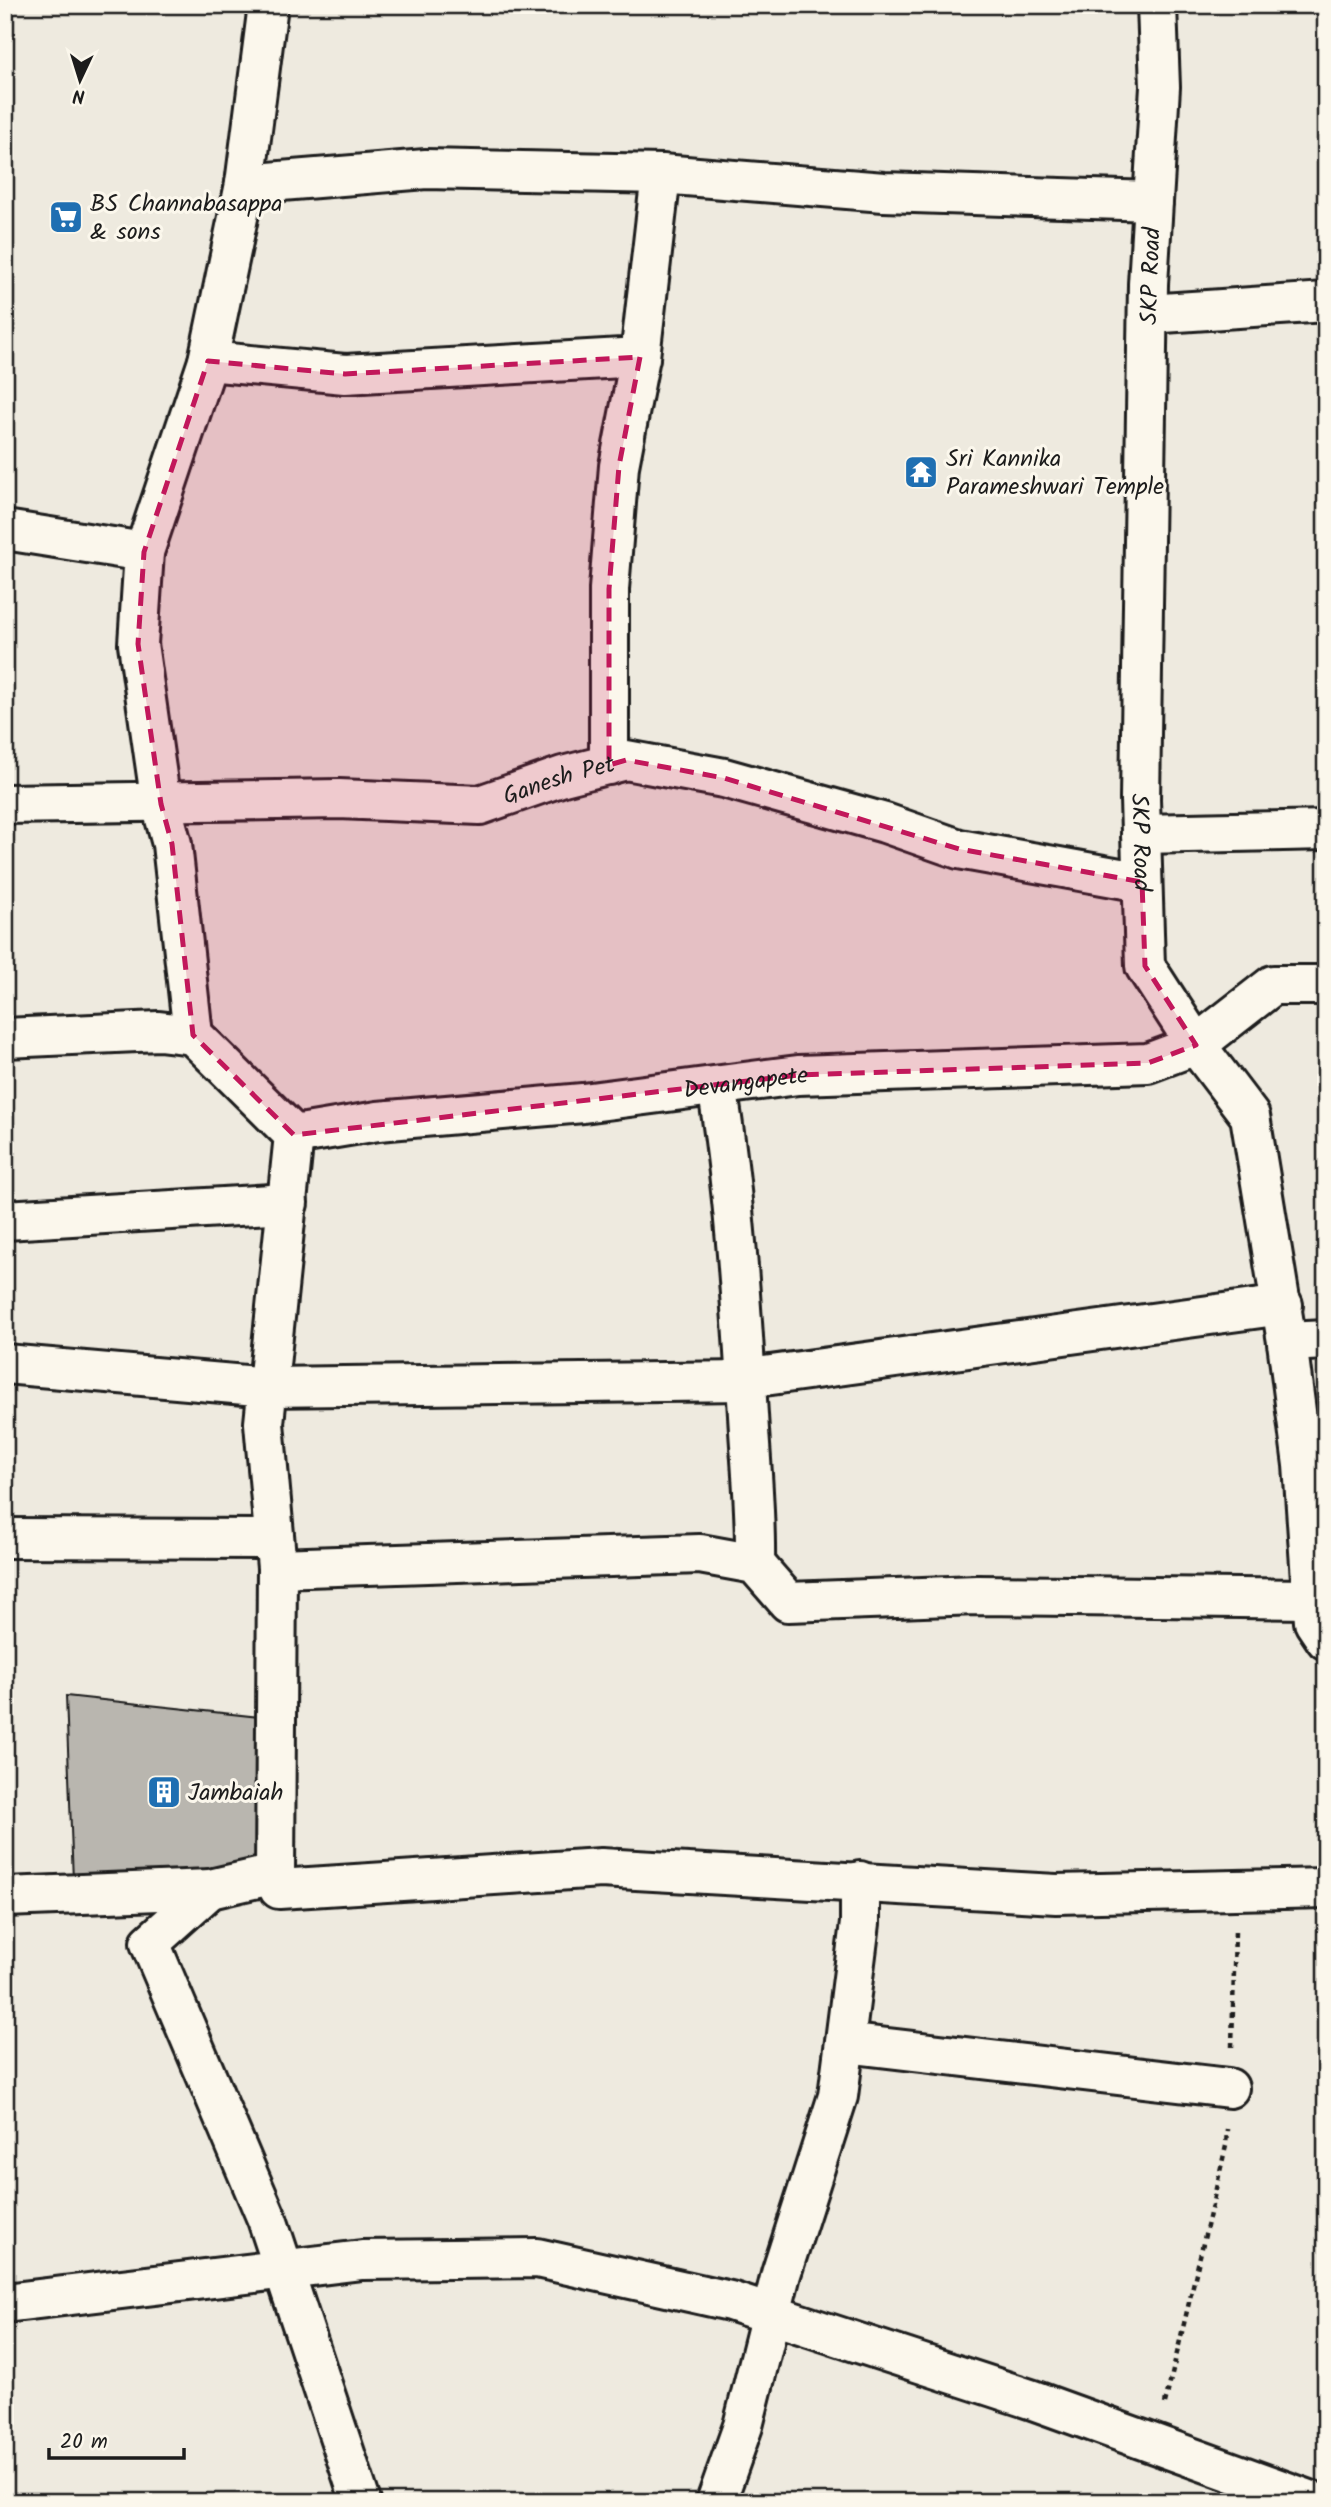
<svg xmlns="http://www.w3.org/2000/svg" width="1331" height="2507" viewBox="0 0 1331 2507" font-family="Kalam,sans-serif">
<rect width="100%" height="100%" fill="#eeeadf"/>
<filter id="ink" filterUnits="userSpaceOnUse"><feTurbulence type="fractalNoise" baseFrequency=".0143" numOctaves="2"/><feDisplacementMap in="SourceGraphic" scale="14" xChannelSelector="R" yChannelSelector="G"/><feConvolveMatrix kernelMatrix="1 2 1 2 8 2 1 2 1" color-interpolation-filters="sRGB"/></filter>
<g filter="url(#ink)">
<path fill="#b9b6af" stroke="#1c1c1c" stroke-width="2" d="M66,1696L259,1717L260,1868L73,1881Z"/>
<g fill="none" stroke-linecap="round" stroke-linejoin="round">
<g stroke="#1c1c1c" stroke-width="44">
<g id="minor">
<path id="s1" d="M1157,5L1160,87L1148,284L1140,799L1145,966L1196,1045L1250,1116L1287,1342L1303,1465L1314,1622L1326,1640"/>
<path d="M245,184L268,5"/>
<path d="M1148,314L1326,302"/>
<path d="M208,361L345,374L640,357L661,174"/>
<path d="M5,530L144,552L138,644L161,804L172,844L193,1035L294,1135L264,1423L277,1568L275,1874"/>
<path d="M144,552L208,361L245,184L426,169L661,174L884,192L1153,201"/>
<path d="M609,765V589L619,466L640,357"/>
<path id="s2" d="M5,804L339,799L480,805L563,776L626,760L724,778L885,823L959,849L1142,882"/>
<path d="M1141,834L1326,830"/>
<path d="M5,1038L159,1031L193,1035"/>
<path d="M717,1086C735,1195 741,1304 748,1415C751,1465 756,1513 755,1564"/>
<path id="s3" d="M294,1135L378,1121L583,1103L798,1075L1148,1063L1196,1045L1273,985H1326"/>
<path d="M5,1220L288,1203"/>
<path d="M1287,1342L1326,1340"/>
<path d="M5,1364L268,1387L746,1381L749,1378L1283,1305"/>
<path d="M5,1538L274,1539"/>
<path d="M277,1568L700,1554L755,1564L788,1602L977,1595L1312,1599"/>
<path d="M210,1889L150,1943L267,2219L361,2502"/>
<path d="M5,1897L210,1889L275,1874L279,1889L601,1868L1056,1894L1326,1888"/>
<path d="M845,2043L1229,2088"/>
<path d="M5,2303L362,2260L537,2258L730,2301L1033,2400L1315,2502"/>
<path d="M716,2502L743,2426L781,2274L838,2096L860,1923V1881"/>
</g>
</g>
<path stroke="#1c1c1c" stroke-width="4.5" stroke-dasharray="5 5" stroke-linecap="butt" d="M1232,2047L1235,1930
M1165,2404L1226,2146L1227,2129"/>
<use href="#minor" stroke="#fbf7ec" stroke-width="38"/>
</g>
</g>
<path fill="#c2185b" fill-opacity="0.2" stroke="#c2185b" stroke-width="5" stroke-dasharray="14 9" stroke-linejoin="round" d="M640,357L619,466L609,589V765L626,760L724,778L959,849L1142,882L1145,966L1196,1045L1148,1063L798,1075L294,1135L193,1035L172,844L161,804L138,644L144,552L208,361L345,374Z"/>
<defs>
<g id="supermarket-square" transform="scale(1.75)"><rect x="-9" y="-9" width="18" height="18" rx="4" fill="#1f6fb2" stroke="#fbf7ec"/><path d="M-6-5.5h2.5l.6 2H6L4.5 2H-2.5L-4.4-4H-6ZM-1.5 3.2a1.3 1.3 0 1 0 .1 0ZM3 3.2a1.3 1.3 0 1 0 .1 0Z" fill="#fff"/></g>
<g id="temple-square" transform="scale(1.75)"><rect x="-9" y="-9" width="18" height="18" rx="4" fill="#1f6fb2" stroke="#fbf7ec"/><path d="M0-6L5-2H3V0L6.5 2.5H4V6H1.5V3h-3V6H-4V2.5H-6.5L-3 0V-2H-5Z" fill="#fff"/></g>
<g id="building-square" transform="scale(1.75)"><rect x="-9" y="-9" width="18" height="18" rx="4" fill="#1f6fb2" stroke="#fbf7ec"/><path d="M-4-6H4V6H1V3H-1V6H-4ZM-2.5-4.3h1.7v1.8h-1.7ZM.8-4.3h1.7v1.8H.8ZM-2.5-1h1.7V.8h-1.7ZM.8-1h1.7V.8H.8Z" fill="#fff"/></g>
</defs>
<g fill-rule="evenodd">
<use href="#supermarket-square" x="66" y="217"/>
<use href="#temple-square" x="921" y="472"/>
<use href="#building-square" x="164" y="1792"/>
</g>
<g text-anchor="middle" stroke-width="6" stroke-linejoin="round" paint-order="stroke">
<g font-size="24" fill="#1c1c1c" stroke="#fbf7ec" text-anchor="start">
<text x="90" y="211">BS Channabasappa<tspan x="90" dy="28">&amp; sons</tspan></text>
<text x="946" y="466">Sri Kannika<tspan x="946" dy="28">Parameshwari Temple</tspan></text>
<text x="188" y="1800">Jambaiah</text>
</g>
<g font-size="24" fill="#1c1c1c" stroke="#fbf7ec">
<text transform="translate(1150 276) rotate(-88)" y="8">SKP Road</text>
<text dy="8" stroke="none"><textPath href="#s2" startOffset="558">Ganesh Pet</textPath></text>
<text dy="8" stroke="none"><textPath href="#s1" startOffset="838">SKP Road</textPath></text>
<text dy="8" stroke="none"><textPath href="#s3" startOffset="455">Devangapete</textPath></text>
</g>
</g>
<rect width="1331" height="2507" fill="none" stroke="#fbf7ec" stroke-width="28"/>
<rect x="14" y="14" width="1303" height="2479" fill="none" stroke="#1c1c1c" stroke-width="2.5" filter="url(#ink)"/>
<g transform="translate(80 80) rotate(184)" stroke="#fbf7ec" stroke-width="5" paint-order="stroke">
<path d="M0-5L12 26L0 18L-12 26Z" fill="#1c1c1c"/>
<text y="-10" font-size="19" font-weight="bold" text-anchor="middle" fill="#1c1c1c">N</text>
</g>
<path d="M49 2448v10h135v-10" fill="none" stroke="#1c1c1c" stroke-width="3.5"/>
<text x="60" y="2448" font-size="21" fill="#1c1c1c" stroke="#fbf7ec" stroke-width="5" paint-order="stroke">20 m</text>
</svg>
